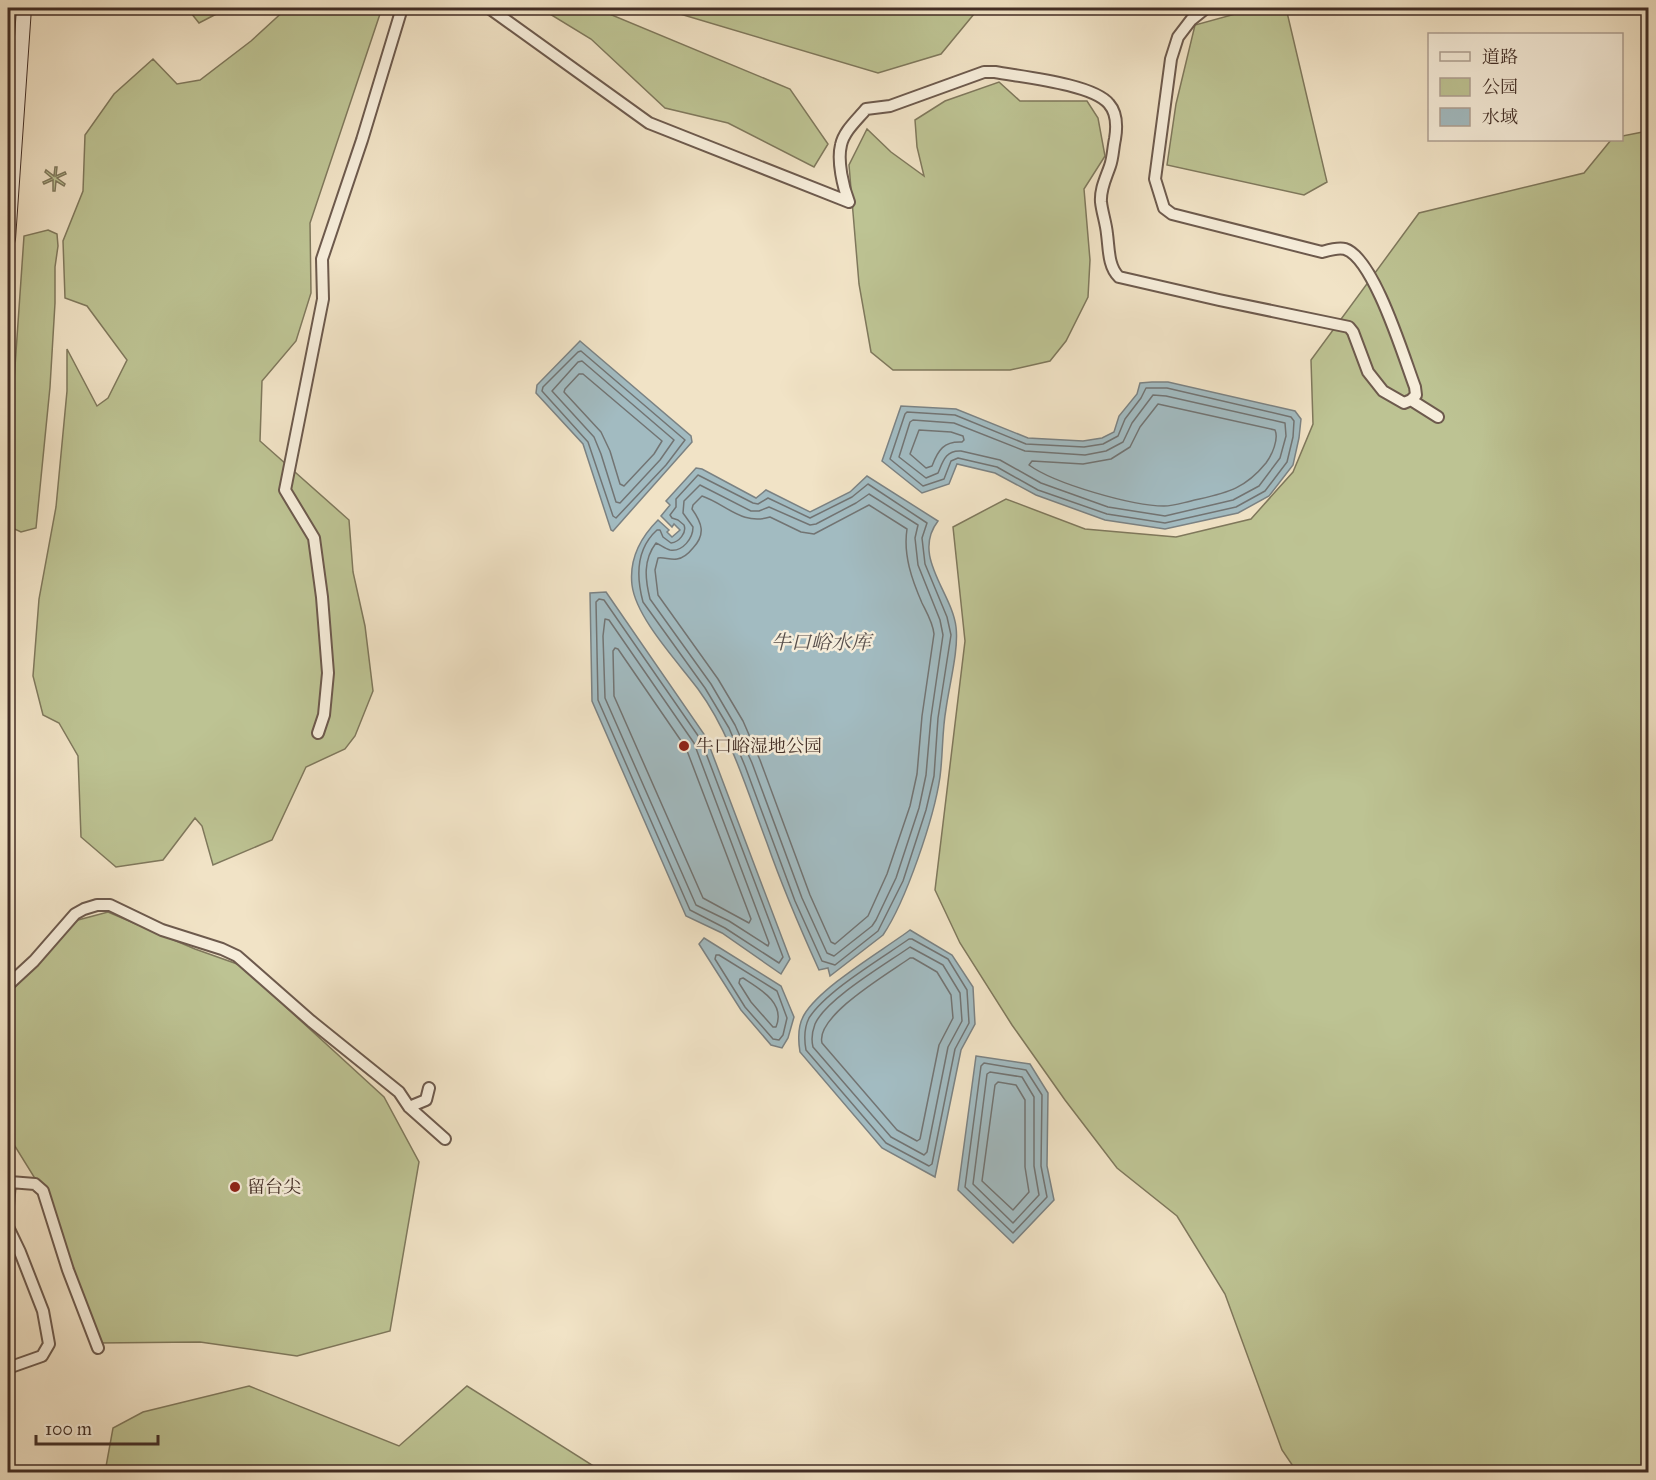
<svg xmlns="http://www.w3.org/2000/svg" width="1656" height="1480" viewBox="0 0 1656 1480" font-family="'IM FELL Great Primer','Noto Serif SC',serif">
<rect width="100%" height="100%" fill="#f1e3c6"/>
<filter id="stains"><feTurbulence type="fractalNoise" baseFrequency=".00333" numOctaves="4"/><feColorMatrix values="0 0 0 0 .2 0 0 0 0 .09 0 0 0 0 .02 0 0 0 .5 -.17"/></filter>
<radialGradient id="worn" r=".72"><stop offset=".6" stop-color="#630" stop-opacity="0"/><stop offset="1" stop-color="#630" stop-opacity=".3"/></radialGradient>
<path fill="#bdc393" stroke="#7f785c" stroke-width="1.5" d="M187,8H228L199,23Z
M287,8H382L310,223L311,293L296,341L262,381L260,441L349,520L353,572L365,626L373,691L355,736L345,749L306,767L272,840L213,865L202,826L195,818L163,860L116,867L81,837L78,756L59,723L43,715L33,676L39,599L56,507L67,391V349L97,406L108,398L127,360L87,306L65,298L63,241L83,191L85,135L114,94L153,59L177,84L200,80L251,41Z
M540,8H595L790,89L828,144L814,167L728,123L665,108L591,39Z
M660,8H979L941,54L878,73Z
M1257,8H1286L1327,182L1304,195L1167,165L1176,104L1195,25Z
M999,82L1020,101H1087L1098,118L1105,156L1084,189L1090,260L1088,297L1066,341L1050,361L1010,370H893L871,352L859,284L849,165L867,129L891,152L924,176L917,147L915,120L945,101Z
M1648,131V1472H1297L1282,1450L1225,1294L1177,1216L1117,1168L1065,1100L1012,1025L960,943L935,890L965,641L953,527L1006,499L1085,529L1176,537L1251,519L1293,472L1313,424L1311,360L1419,213L1584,173L1611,140H1622V136Z
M55,167H57L56,176L65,172L66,174L57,178L65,184L64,186L56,181L55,191H53V180L44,184L43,182L52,178L45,172L46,170L54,176Z
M48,230L57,234L58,246L55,267V303L50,387L36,528L21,532L8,526V468L24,236Z
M108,912L195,949L240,965L384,1097L419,1162L390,1331L297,1356L200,1342L97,1343L36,1180L8,1135V995L68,928L78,920Z
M249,1386L399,1446L467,1386L603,1472H105L113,1428L143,1412Z"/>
<path fill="#a2bbc1" stroke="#7b8283" stroke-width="1.5" d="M580,341L691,436L692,442L613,531L611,530L583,444L536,393L537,385Z
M1152,382H1168L1295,411L1301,419L1299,438L1293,465L1269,496L1238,513L1165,529L1105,520L1036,495L995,473L957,464L949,484L922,493L882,461L901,406L956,409L1028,438L1083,441L1102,438L1114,432L1119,416L1137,394L1140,383Z
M696,468L702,469L756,498L766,490L810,512L850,492L867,476L938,521C911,556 952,592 956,627C959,649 949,686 946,709C942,731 943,754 940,777C934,818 906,901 883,935L830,976L828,968L819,970C800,928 782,886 767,843C747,791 731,734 698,689C678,662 636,618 632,585C629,559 640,538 658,520L669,530L667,532L672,537L680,530L674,524L672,527L661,516L670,505L666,501Z
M606,592L706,737L790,959L781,974L722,933L686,916L592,701L590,593Z
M910,930L952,955L973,987L975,1024L961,1050L935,1177L882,1148L800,1052C798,1040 797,1027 804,1015C820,987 882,951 910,930Z
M704,938L781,986L794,1017L788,1038L782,1048L771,1045L741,1010L699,944Z
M976,1056L1030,1064L1048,1093L1047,1166L1054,1200L1013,1243L958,1190Z"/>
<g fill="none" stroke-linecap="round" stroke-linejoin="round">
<path stroke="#727473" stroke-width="1.5" d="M581,351L685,440L666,465L616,518L613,516L588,442L542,391L543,387L578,352Z
M582,361L674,440L660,460L620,503L616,502L601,454L594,437L552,391L578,362Z
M579,374H583L662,441L654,454L624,486L620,484L610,451L601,432L564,392L565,389Z
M1146,388H1167L1291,417L1294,421L1293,437L1287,462L1265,491L1236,507L1165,523L1107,514L1038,490L997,467L958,458L951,461L944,479L923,486L890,459L905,414L907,412L955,415L1026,444L1084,447L1103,444L1118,436L1125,419L1141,398Z
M1153,395L1166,396L1285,423L1286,436L1280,458L1259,486L1233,500L1165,516L1108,507L1041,483L1000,460L961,451C946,450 943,461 938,473L926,478L899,457L910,422L913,420L954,423L1025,451L1085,455L1106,451L1123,442L1132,423Z
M1158,404L1275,430C1279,439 1272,455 1266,463C1243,491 1225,493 1191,501C1182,503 1173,506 1164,506C1133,506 1055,484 1029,465L1032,461L1083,464L1111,459L1130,447L1140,427Z
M919,430L951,432L963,436L964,440L962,442C944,441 938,450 932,466L926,468L910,454Z
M698,475L753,503L758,504L768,498L810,518L852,497L868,484L927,523L922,538L925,564L947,617L951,635L938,718L934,776L926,810L903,881L878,931L835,965L822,961L795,901L745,766L729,728L705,688L643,602C636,576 636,549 657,530H660L663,537L671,543C679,542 687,533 684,525L678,520L672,518L670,515L676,507V499Z
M700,485L751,511H759L769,507L810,525L816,524L856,503L869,494L918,525L915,538L918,565L940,620L943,635L931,717L926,775L919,808L896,878L876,920L872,926L834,956L827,953L802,898L752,763L735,725L711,684L650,599C645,579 643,560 656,543C661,545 665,549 670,550C683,552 693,538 693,527L683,513L684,501Z
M702,496C726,504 742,526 770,517L801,532L814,534L869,505L907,529C903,555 912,580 922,603C927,613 933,623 934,634L922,716L917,774L910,806L887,874L868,916L835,944L831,942L810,895L760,760L743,721L718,679L658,595L655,570L658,558C664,557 670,560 677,559C684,558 689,553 693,548C706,534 702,523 692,509L693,505Z
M599,599L604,600L701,740L783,957L779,963L725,928L690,910L598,700L596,602Z
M605,619L609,620L694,743L769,943L768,946L729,921L696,905L605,698L603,636Z
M615,648L618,649L686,748L751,919L749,923L703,898L614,696L613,651Z
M909,939H912L948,959L967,990L969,1023L955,1049L932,1164L929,1166L886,1143L806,1050C804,1039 804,1028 809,1018C826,991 882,958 909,939Z
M910,947L943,965L960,993L962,1021L948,1047L927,1152L924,1155L891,1137L813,1047C811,1039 812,1032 815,1024C826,999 886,964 910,947Z
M716,955H719L777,991L787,1018L783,1035L779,1040L773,1039L745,1007L715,959Z
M910,958H913L937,972L951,995L953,1018L939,1045L920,1139L917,1141L897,1130L822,1043C815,1016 889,973 910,958Z
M740,979L743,978C760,989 786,1003 776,1027H773L751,1002L739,983Z
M984,1063L1026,1070L1042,1095L1041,1166L1047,1197L1013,1233L965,1187L981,1066Z
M990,1072L1022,1077L1034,1097V1166L1039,1195L1013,1223L973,1184L987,1074Z
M998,1082L1016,1085L1025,1100V1167L1029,1192L1013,1210L982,1181L995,1085Z"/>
<g stroke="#6d5a4d" stroke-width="14">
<path id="minor" d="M489,8L649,123L849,202C843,187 837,161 841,145C844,131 857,120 866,109L890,106L984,72H995C1022,77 1093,84 1109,104C1117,113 1117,127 1115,139C1113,148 1113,158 1110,166C1106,178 1100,189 1101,202C1102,212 1106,223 1107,234C1109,248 1108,267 1119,277L1219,300L1349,327L1353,332L1368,372L1383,391L1404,403L1411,400L1416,395L1415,387C1404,358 1374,258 1345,249C1338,247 1329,250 1322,252L1172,214L1164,208L1155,179L1171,59L1178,37L1191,20L1206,8
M1411,400L1438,417
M318,733L324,715L328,673L322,597L314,538L285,490L323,299L322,259L362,140L402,8
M8,985L34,961L75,914L84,909L97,905H110L162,930L222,949L237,956L311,1021L399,1092L409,1107L445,1139
M409,1107L426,1100L429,1088
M8,1179L10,1182L35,1184L43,1191L68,1270L98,1348
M8,1206L10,1182
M8,1227L20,1252L43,1311L49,1344L42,1356L8,1368"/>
</g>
<g stroke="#412d25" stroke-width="16">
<path id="secondary" d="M8,239L24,8"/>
</g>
<use href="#minor" stroke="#f6edda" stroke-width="10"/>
<use href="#secondary" stroke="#f6edda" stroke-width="14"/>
</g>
<g fill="#8f2418" stroke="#f6edda" stroke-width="2">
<circle cx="684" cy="746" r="6"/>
<circle cx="235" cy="1187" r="6"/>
</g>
<g text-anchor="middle" stroke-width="5" stroke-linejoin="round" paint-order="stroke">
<g font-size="18" fill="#412d25" stroke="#f6edda" text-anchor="start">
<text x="696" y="752">牛口峪湿地公园</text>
<text x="247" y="1193">留台尖</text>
</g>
<g font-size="20" font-style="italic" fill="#59504c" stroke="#f6edda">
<text x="821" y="649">牛口峪水库</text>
</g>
</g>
<rect width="1656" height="1480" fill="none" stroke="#f1e3c6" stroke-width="30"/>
<rect x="9" y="9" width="1638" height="1462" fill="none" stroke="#412d25" stroke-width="3"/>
<rect x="15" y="15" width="1626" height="1450" fill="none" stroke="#412d25" stroke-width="1.5"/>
<rect x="1428" y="33" width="195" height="108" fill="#f6edda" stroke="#aea092" stroke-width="1.5"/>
<rect x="1440" y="52" width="30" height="9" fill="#f6edda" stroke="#aea092" stroke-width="1.5"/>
<text x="1482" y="63" font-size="18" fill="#412d25">道路</text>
<rect x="1440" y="78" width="30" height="18" fill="#bdc393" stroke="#aea092" stroke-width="1.5"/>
<text x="1482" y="93" font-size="18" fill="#412d25">公园</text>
<rect x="1440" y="108" width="30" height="18" fill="#a2bbc1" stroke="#aea092" stroke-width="1.5"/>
<text x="1482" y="123" font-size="18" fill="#412d25">水域</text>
<path d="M36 1435v9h122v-9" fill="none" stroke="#412d25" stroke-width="3"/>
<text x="45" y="1435" font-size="18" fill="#412d25" stroke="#f6edda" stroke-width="4.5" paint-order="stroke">100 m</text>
<rect width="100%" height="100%" filter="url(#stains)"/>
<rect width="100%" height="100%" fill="url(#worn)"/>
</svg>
